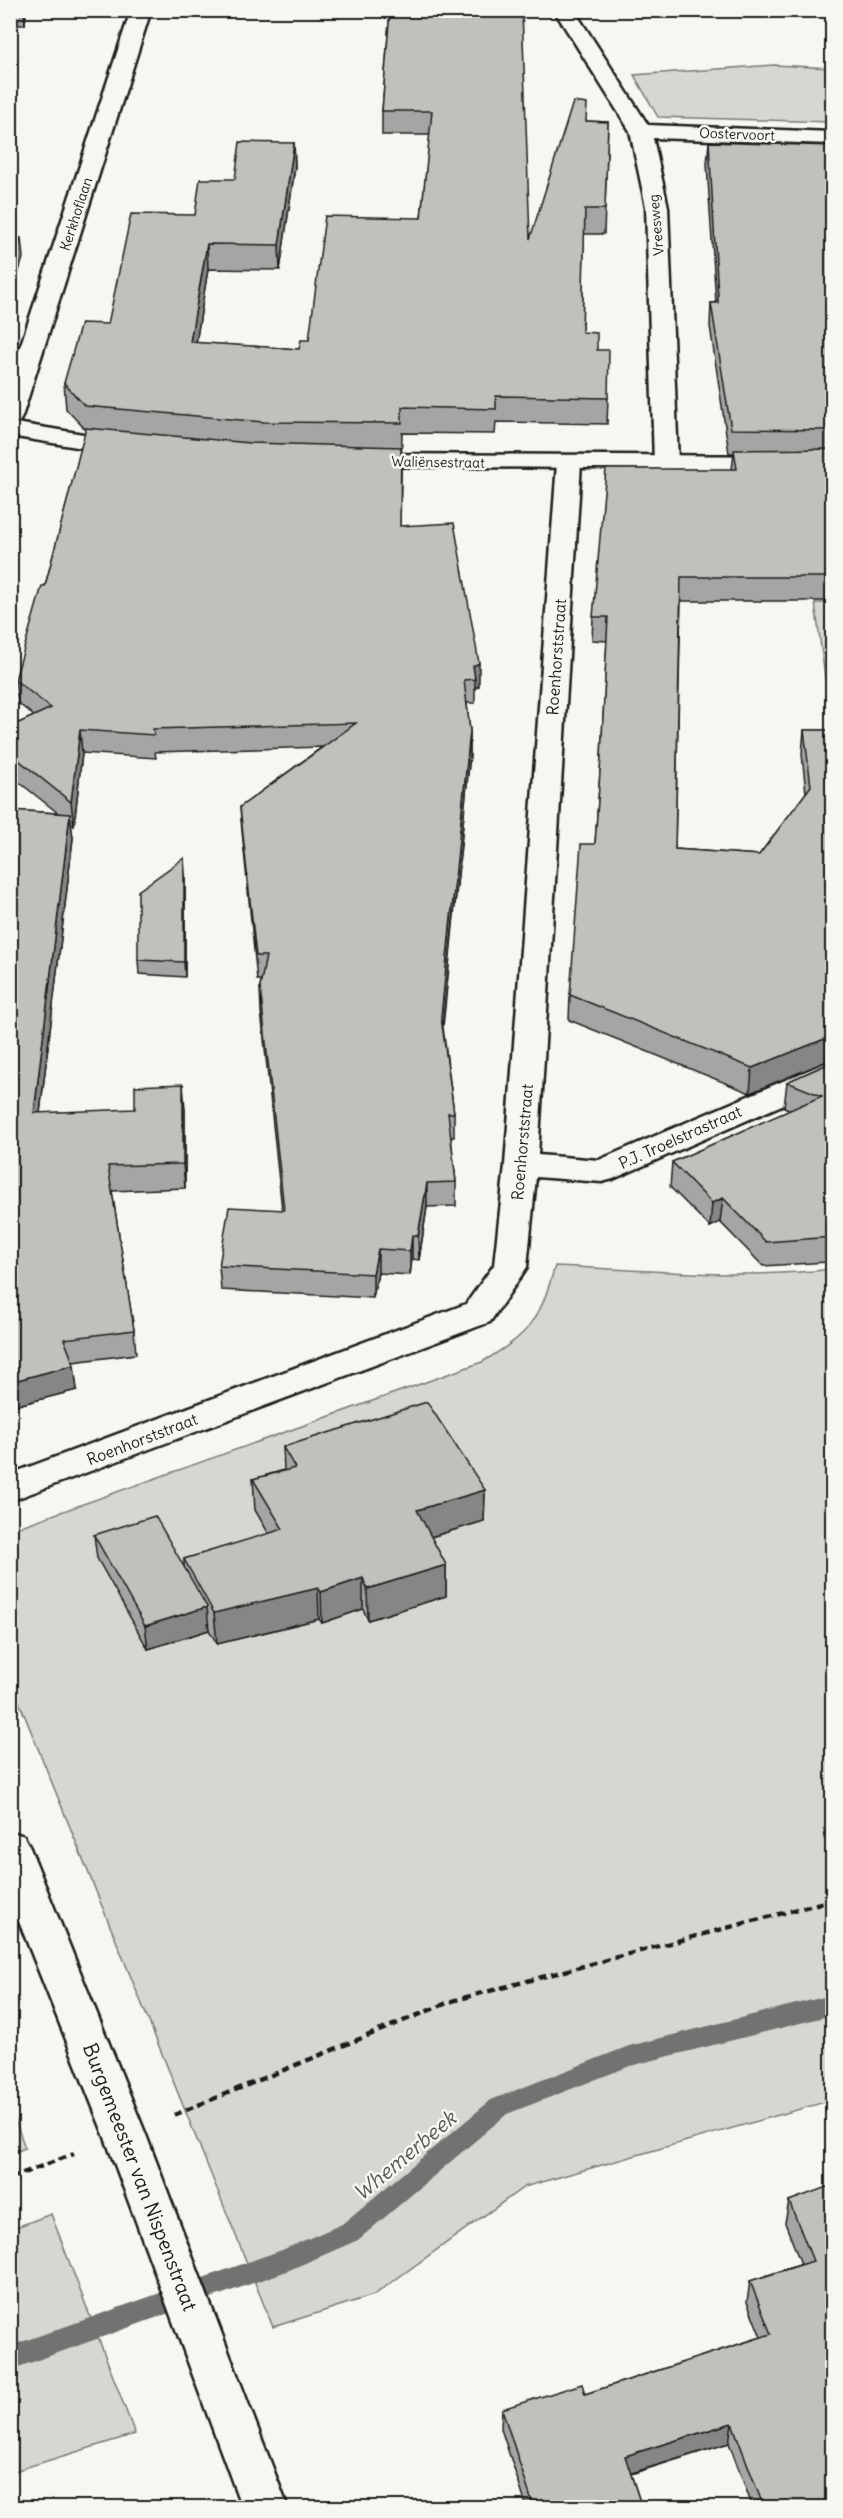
<svg xmlns="http://www.w3.org/2000/svg" width="843" height="2518" viewBox="0 0 843 2518" font-family="Delius,sans-serif">
<rect width="100%" height="100%" fill="#f6f6f2"/>
<filter id="ink" filterUnits="userSpaceOnUse"><feTurbulence type="fractalNoise" baseFrequency=".0167" numOctaves="2"/><feDisplacementMap in="SourceGraphic" scale="12" xChannelSelector="R" yChannelSelector="G"/><feConvolveMatrix kernelMatrix="1 2 1 2 8 2 1 2 1" color-interpolation-filters="sRGB"/></filter>
<g filter="url(#ink)">
<path fill="#d6d6d2" stroke="#797977" stroke-width="1.5" d="M774,65L832,68V122L658,117L634,75Z
M815,603H832V730Z
M555,1266C647,1270 741,1280 832,1269V2100L524,2187L374,2295L273,2327L11,1682L10,1530L482,1362C532,1332 539,1321 555,1266Z
M11,2108L25,2148L11,2154H10Z
M51,2214L135,2434L11,2472V2229Z"/>
<g fill="none" stroke-linecap="round" stroke-linejoin="round">
<path fill="#727271" fill-rule="evenodd" d="M832,1995V2015L630,2066L507,2114L358,2240L287,2271L10,2370V2346L282,2250L342,2224L491,2100L629,2046Z"/>
<g stroke="#1c1c1c" stroke-width="5">
<path id="street" d="M131,10H151L22,417L19,422L10,424V378Z
M554,10H574L648,125L832,132V144L653,138L668,207L678,463L675,468L666,470L657,468L654,463L646,207L630,131Z
M569,456L578,458L581,463L538,1155L599,1160L832,1060V1083L613,1179L602,1182L536,1177L527,1267L490,1322L10,1501V1474L466,1304L494,1265L505,1165L557,463L560,458Z
M10,1831L24,1836L30,1848L146,2135L288,2508H242L104,2135L10,1899Z"/>
</g>
<g stroke="#1c1c1c" stroke-width="5">
<path id="secondary" d="M10,422L126,441L135,443L138,448L135,453L126,455L10,436Z
M357,454L832,456V470L348,466L345,461L348,456Z"/>
</g>
<path stroke="#1c1c1c" stroke-width="4.5" stroke-dasharray="8 5" stroke-linecap="butt" d="M174,2115L452,2001L832,1900
M10,2178L74,2154"/>
<use href="#street" fill="#f6f6f2" fill-rule="evenodd"/>
<use href="#secondary" fill="#f6f6f2" fill-rule="evenodd"/>
</g>
<path fill="#a5a5a3" stroke="#1c1c1c" stroke-width="1.5" d="M10,10H26L25,25H10Z
M390,10L530,239L586,121L608,122L604,234H584L582,332L597,350L608,398L607,424L496,422L495,434L402,433L400,526L479,686L475,688V703H467L470,731V754L443,1027L454,1113V1137H451L456,1182V1206L427,1207L419,1260L412,1259L410,1275L378,1273L373,1298L221,1290L219,1266L282,1210L261,1011L260,987L261,980H257L242,831L240,807L322,747L155,752L156,758L82,753L74,826L71,823L73,838L40,1113L185,1109V1188L112,1191L134,1330L136,1354L73,1362L77,1390L10,1407V810L58,813L10,775V727L34,716L18,703L15,680L45,586L86,430L66,409L64,383L108,324L195,215L235,179L294,143L295,167L280,270L208,269L196,343L299,349L309,340L421,218L430,135H382V111Z
M709,142L832,146V601H681L675,849L759,855L806,793L802,754L804,730H832V1059L750,1093L569,1020L570,995L595,844L601,758L607,641L592,640L593,617L732,469L734,453H729L710,326L711,303H716L707,164Z
M185,872V977L139,974L138,960Z
M832,1062V1260L828,1262L763,1266L720,1222L710,1227L670,1187L672,1162L791,1110L784,1107L787,1082Z
M283,1447L485,1490L484,1521L431,1537L446,1565V1596L368,1620L363,1609L322,1623L319,1619L217,1644L209,1630L148,1649L97,1558L94,1535L184,1568V1559L269,1534L255,1510L253,1479L284,1470Z
M832,2186V2508H753L729,2443L631,2474L642,2508H527L501,2429L502,2409L585,2394L761,2337L747,2302L750,2281L801,2264L785,2223L789,2201Z"/>
<path fill="#868684" stroke="#1c1c1c" stroke-width="1.5" d="M24,10H26L25,25Z
M294,143L295,167L280,270L279,245Z
M21,238L23,258L10,301V274Z
M207,244L208,269L192,368L190,342Z
M479,663V686L475,688V679L473,666Z
M80,730L82,753L74,826L71,802Z
M470,731V754L441,1041V1017Z
M70,814L73,838L37,1138L34,1113Z
M184,858L185,872V977L184,962Z
M832,1036V1059L750,1093L752,1068Z
M183,1084L185,1109V1188L183,1164Z
M427,1183V1207L419,1260L418,1236Z
M723,1198L720,1222L710,1227L712,1203Z
M412,1235V1259L410,1275V1251Z
M832,1237V1260L828,1262L832,1238Z
M378,1249V1273L373,1298V1274Z
M74,1365L77,1390L10,1407V1382Z
M485,1490L484,1521L417,1541V1510Z
M446,1565V1596L368,1620L367,1589Z
M363,1578V1609L322,1623L321,1592Z
M318,1588L319,1619L217,1644L214,1613Z
M207,1607L209,1630L148,1649L145,1626Z
M732,2423L729,2443L622,2476L625,2456Z
M832,2500V2508H810Z"/>
<path fill="#c0c0bd" stroke="#1c1c1c" stroke-width="1.5" d="M390,10H522L530,239L573,102L587,104L586,121L608,122L605,209H585L582,332L597,333V350H609L608,398L496,396V409L402,407V423L264,422L85,406L64,383L81,323L108,324L131,214L195,215L200,179H235L240,142L294,143L279,245L207,244L190,342L299,349L301,340H309L325,216L421,218L432,111H382Z
M709,142L832,146V430L731,429L711,303H718V296Z
M10,238H21L10,274Z
M86,428L250,443L401,447L400,526L454,523L479,663L473,666L475,679L464,680L470,731L441,1017L454,1113H448L456,1182L427,1183L418,1236L412,1235L410,1251L378,1249L373,1274L219,1266L229,1207L284,1210L260,987L266,956H256L240,807L356,723L153,729L154,735L80,730L71,802L10,753V727L51,708L15,680L42,586H45Z
M832,449V577H681L675,849L759,855L811,786L804,730H832V1036L752,1068L570,995L581,844H595L601,757L608,617H593L606,469H737L734,450Z
M10,810L70,814L34,1113L135,1109V1086L183,1084V1164L108,1166L134,1330L64,1339L74,1365L10,1382Z
M184,858V962L138,960V891Z
M832,1062V1237L766,1242L723,1198L712,1203L672,1162L822,1096L787,1082Z
M427,1402L485,1490L417,1510L446,1565L367,1589L363,1578L321,1592L318,1588L214,1613L184,1559L283,1529L253,1479L295,1468L283,1447Z
M155,1516L207,1607L145,1626L94,1535Z
M832,2185V2500L810,2508H764L732,2423L625,2456L642,2508H534L502,2409L582,2384L585,2394L771,2334L750,2281L813,2261L789,2201Z"/>
</g>
<g text-anchor="middle" stroke-width="5" stroke-linejoin="round" paint-order="stroke">
<g font-size="14" fill="#1c1c1c" stroke="#f6f6f2">
<text transform="translate(737 134) rotate(2)" y="5">Oostervoort</text>
<text transform="translate(76 214) rotate(-72)" y="5">Kerkhoflaan</text>
<text transform="translate(656 225) rotate(-95)" y="5">Vreesweg</text>
<text transform="translate(438 462) rotate(1)" y="5">Waliënsestraat</text>
</g>
<g font-size="16" fill="#1c1c1c" stroke="#f6f6f2">
<text transform="translate(556 657) rotate(-86)" y="6">Roenhorststraat</text>
<text transform="translate(680 1137) rotate(-24)" y="6">P.J. Troelstrastraat</text>
<text transform="translate(522 1142) rotate(-85)" y="6">Roenhorststraat</text>
<text transform="translate(142 1439) rotate(-21)" y="6">Roenhorststraat</text>
</g>
<g font-size="20" fill="#1c1c1c" stroke="#f6f6f2">
<text transform="translate(140 2177) rotate(69)" y="7">Burgemeester van Nispenstraat</text>
</g>
<g font-size="21" font-style="italic" fill="#565654" stroke="#f6f6f2">
<text transform="translate(405 2156) rotate(-40)" y="7">Whemerbeek</text>
</g>
</g>
<rect width="843" height="2518" fill="none" stroke="#f6f6f2" stroke-width="36"/>
<rect x="18" y="18" width="807" height="2482" fill="none" stroke="#1c1c1c" stroke-width="2" filter="url(#ink)"/>
</svg>
